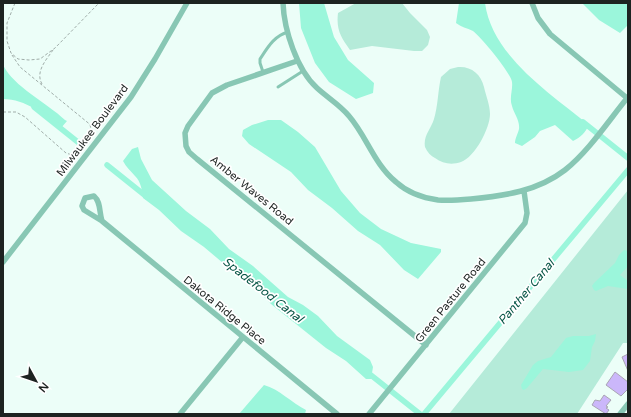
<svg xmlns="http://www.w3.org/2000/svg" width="631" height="417" viewBox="0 0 631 417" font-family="'Varela Round',sans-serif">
<rect width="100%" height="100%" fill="#ecfef8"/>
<path fill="#b5ebd9" d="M356,3H402L410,13L427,30L430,37L428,45L422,51H414L372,46L350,50C341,37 336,30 338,13Z
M458,67C471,66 481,74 484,87C486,96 490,105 490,114C490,128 475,157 461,162C452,165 443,164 435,158C431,156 427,152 425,147C423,136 431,129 434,119C438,106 438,90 441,77L450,69Z
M628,190V343H623L577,414H449Z"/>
<path fill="#9bf6db" d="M299,3H324L334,37L348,60L374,83L373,93L356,99L329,82L315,63L301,28Z
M459,3H485C492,56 550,93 589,125C585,133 581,137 573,141L555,125L540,131L535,137L522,146L515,143C515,138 518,134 519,129C520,120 514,114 512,106C509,98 513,90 512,82C511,73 481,37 473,31C467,28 461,27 456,23Z
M582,3H628V25L620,33L599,20Z
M3,65C14,87 46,102 65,120L67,121L61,128C44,115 26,99 3,99Z
M268,120H281L298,132L315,147L341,191L360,213L381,229L411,243L441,249V252L418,279L404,270L380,245L358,231L332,208L308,190L291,172L249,144L242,136L243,130L252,125Z
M138,147L141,159L152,180L186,211L210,229L229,249L253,266L288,297L303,305L318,316L337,336L370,360L373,367L371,379H366L346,361L326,348L271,304L250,283L236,274L204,247L181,231L159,210L143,198C142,190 141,182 135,176C131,171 126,167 123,161L132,149Z
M624,250L628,251V266L620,275L628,281V289L608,286L596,291L594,290L592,286L594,283L615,263L619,255Z
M596,334L595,341L592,347L590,361L583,370L569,372L543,369L527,388L524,390L522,389L521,385L533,365L538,361L551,357L566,338L573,336H589Z
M264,385C279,389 292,403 306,410L305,414H239Z"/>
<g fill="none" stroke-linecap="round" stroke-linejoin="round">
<path stroke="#9bf6db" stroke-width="5.5" d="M34,107L79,143
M583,122L628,158
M107,165L147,197
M367,372L420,414
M424,414L628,170"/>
</g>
<path fill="#cbb7fa" stroke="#a9a6b3" d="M628,354V371L622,357Z
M615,372L628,382V389L621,396L606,385Z
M604,395L611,400L606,406L608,407L606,408L609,410L606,414L592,405L595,400L600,401Z"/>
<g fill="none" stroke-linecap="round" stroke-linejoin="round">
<path stroke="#a0ada9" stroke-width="1" stroke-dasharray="3 2" stroke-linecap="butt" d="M15,3L7,23V41L11,53L18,59L29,60L40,59L55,48L99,3
M12,55L20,67L98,131
M42,84C35,72 46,60 53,50
M3,112H16L25,117L66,153L72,155L78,153L90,137L91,130L90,124"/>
<path stroke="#88c7b4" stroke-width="3" d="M263,72L260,63V59C268,47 274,36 288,32
M278,87L303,71"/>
<path stroke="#88c7b4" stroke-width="5.5" d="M283,3C284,30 297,70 317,88C328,98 340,105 349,116C367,137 374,164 396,182C407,192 423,198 438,200C448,201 460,200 471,199C504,196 538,191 565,170C589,151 609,120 628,97
M532,3L538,18L550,34L627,98
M297,61L227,85L212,93L188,126L185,133L186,146L189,152L197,159L426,345
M102,221C99,212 101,202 94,196L85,198L82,206L84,210L102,221L337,414
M3,262L131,97L155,59L187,3
M180,414L243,337
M369,414L525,223L527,213L524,191
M620,414L628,404"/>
</g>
<g text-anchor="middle" stroke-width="3.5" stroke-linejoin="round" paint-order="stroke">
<g font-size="11" fill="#1d2321" stroke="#fff">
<text transform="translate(92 130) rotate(-53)" y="4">Milwaukee Boulevard</text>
<text transform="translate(252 190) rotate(39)" y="4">Amber Waves Road</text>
<text transform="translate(450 300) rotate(-51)" y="4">Green Pasture Road</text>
<text transform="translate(225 310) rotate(39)" y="4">Dakota Ridge Place</text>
</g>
<g font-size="12" font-style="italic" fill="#095747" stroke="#fff">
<text transform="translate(263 290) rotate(38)" y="4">Spadefood Canal</text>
<text transform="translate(526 292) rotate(-50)" y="4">Panther Canal</text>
</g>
</g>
<rect width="631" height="417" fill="none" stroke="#1d2321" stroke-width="8"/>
<g transform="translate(36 381) rotate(130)" stroke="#ffffff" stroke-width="3" paint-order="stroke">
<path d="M0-3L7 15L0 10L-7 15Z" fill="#1d2321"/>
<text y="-6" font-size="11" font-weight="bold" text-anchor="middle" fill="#1d2321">N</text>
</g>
</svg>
